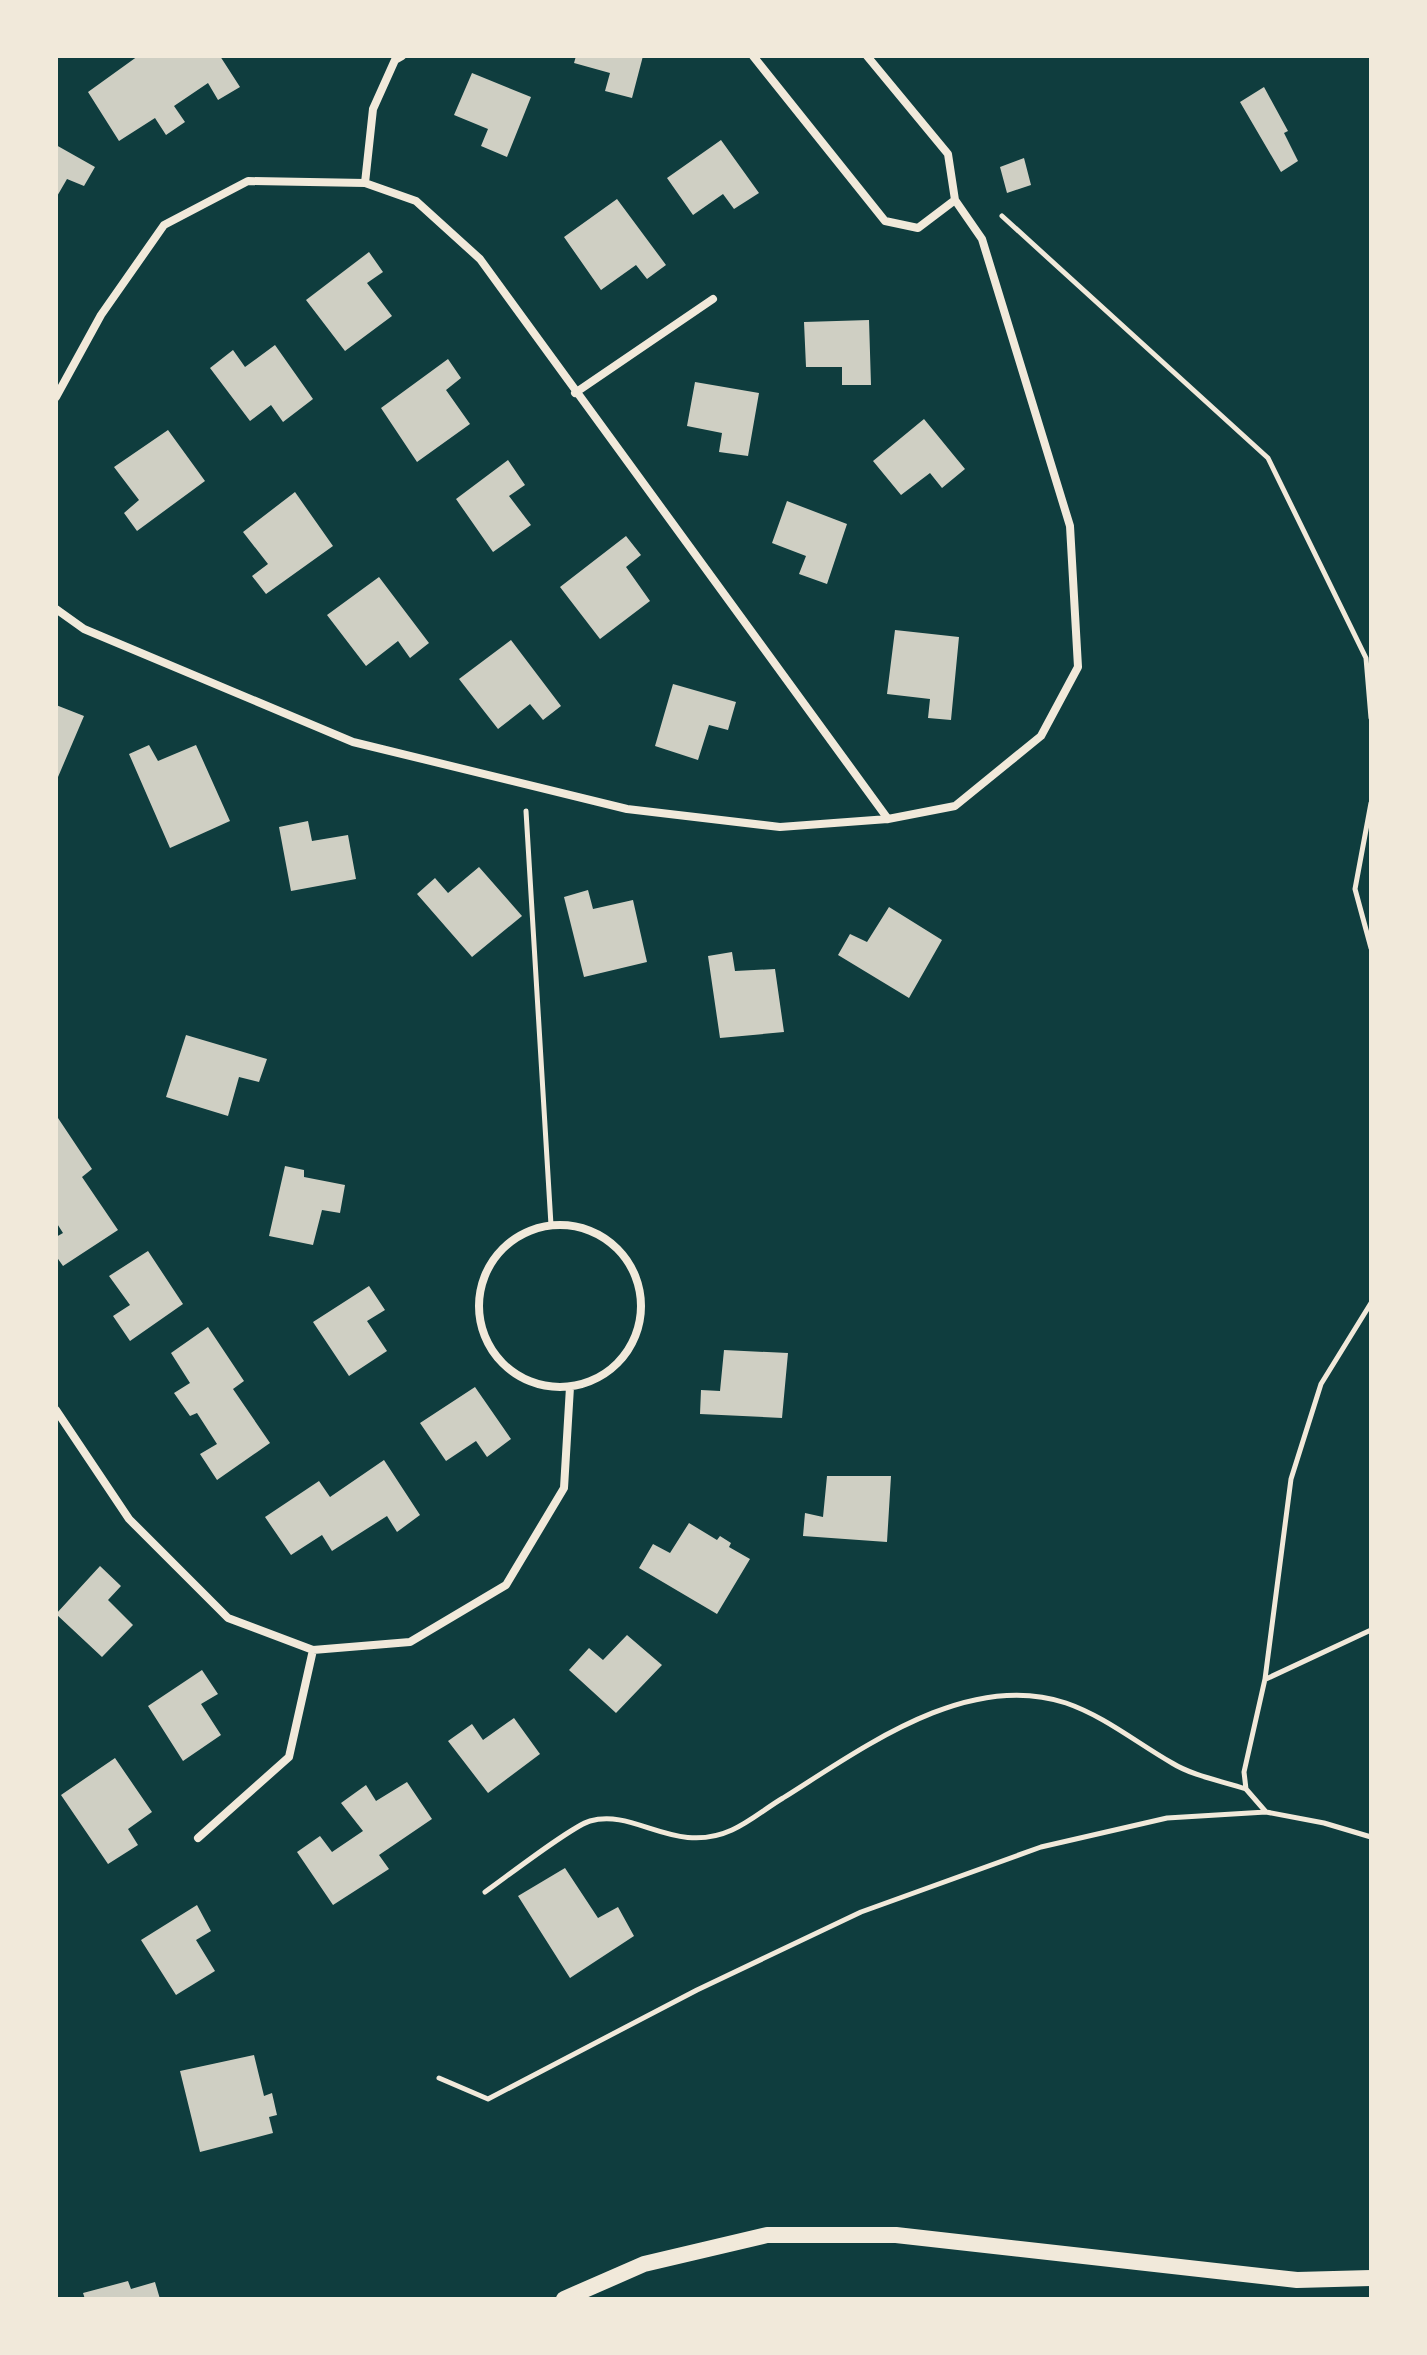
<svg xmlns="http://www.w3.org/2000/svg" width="1427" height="2355" viewBox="0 0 1427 2355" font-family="'Crimson Pro',serif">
<rect width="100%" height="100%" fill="#0f3d3e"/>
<path fill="#cfcfc3" d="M138,56H220L240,87L218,100L208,83L174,106L185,122L166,135L155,118L119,141L88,92Z
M576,56H643L632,98L605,91L610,73L574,63Z
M472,73L531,97L507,157L481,146L488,129L454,115Z
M1264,87L1288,131L1284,133L1298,161L1281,172L1240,102Z
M721,140L759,193L734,209L723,194L693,215L667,178Z
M56,145L95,167L84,186L67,179L56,198Z
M1024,158L1031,185L1007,193L1000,167Z
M617,199L666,265L647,279L636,265L601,290L564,237Z
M369,252L383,272L367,283L392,316L345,351L306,300Z
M869,320L871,385H842V367H806L804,322Z
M275,345L313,399L283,422L271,405L250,421L210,368L233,350L245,367Z
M448,359L461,378L446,390L470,424L417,462L381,408Z
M695,382L759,393L748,456L719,452L722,433L687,426Z
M924,419L965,469L942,488L930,473L901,495L873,461Z
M168,430L205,481L137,531L124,513L139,500L114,467Z
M508,460L525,485L509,496L531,525L493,552L456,499Z
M295,492L333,546L266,594L252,576L268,564L243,532Z
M787,501L847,524L827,584L799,574L806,556L772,543Z
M626,536L641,555L626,567L650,601L600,639L560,587Z
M379,577L429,643L410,658L398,641L366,666L327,615Z
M895,630L959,637L951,720L928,718L930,699L887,694Z
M511,640L561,706L543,720L530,704L498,729L459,679Z
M673,684L736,702L728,730L709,725L698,760L655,746Z
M56,705L84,716L58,777L56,776Z
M149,745L158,761L196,745L230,821L170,848L129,754Z
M308,821L312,841L348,835L356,879L291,891L279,827Z
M479,867L522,916L472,957L417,894L435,878L448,893Z
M588,890L593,909L633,900L647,962L584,977L564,897Z
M889,907L942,940L909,998L838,955L850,934L867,942Z
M732,952L735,971L775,969L784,1032L720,1038L708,956Z
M186,1035L267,1059L259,1082L239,1077L228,1116L166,1097Z
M56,1115L92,1169L82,1177L118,1230L63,1266L56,1256V1237L63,1233L56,1222Z
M285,1166L304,1170V1177L345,1185L340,1213L322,1210L313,1245L269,1236Z
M148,1251L183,1304L130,1341L113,1316L130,1305L109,1276Z
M369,1286L385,1310L367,1321L387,1351L349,1376L313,1322Z
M208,1327L244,1381L233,1389L270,1443L217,1480L200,1454L217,1444L197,1413L190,1416L174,1393L190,1383L171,1353Z
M724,1350L788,1353L782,1418L700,1414L701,1390L720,1391Z
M475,1387L511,1439L487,1457L476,1441L446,1461L420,1423Z
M384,1460L420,1515L397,1532L387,1516L332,1551L322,1535L291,1555L265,1517L319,1481L330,1497Z
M827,1476H891L887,1542L803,1536L805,1513L823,1517Z
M689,1523L717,1540L720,1536L731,1543L729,1547L750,1559L717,1614L639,1568L653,1544L670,1553Z
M100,1566L121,1586L108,1600L133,1625L102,1657L56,1614Z
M627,1635L662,1665L616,1713L569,1670L589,1648L603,1660Z
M202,1670L218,1694L201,1704L221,1735L183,1761L148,1706Z
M514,1718L540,1754L488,1793L448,1741L472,1724L483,1740Z
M115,1758L152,1812L128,1829L138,1845L108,1864L61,1795Z
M407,1782L432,1819L379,1855L389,1869L333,1905L297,1852L320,1836L332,1852L363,1831L341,1803L366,1785L376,1801Z
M565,1868L598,1918L618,1907L634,1936L570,1978L518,1896Z
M197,1905L211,1931L196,1940L215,1971L176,1995L141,1940Z
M254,2055L264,2096L272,2093L277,2115L269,2117L273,2133L200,2152L180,2071Z
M128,2281L131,2289L155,2282L160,2299H85L83,2293Z"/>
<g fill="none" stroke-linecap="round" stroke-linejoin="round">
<path stroke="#f1e9da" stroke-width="5" d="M1002,216L1268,458L1366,658L1371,718
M1371,803L1355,889L1371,948
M526,811L551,1225
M1371,1303L1321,1384L1291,1479L1265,1679L1244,1772L1246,1789L1266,1812L1324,1823L1371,1837
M1266,1679L1371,1630
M485,1892C505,1878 572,1826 590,1821C635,1808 675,1856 732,1830C750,1822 766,1808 783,1798C863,1748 967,1670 1066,1703C1104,1716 1137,1743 1172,1763C1193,1776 1222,1781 1246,1789
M439,2078L488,2099L697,1990L861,1912L1041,1847L1167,1818L1266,1812"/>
<path stroke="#f1e9da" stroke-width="8" d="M753,56L885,221L918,228L955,200L948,154L867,56
M365,183L373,109L395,60L402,56
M575,393L713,299
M56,397L101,315L164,225L248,181L365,183L416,201L480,259L888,819
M56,609L84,629L353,742L627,809L780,827L888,819L955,806L1041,736L1078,667L1070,526L982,239L955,200
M479 1306a81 81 0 1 1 162 0a81 81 0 1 1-162 0Z
M56,1410L129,1519L228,1618L313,1650L410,1642L506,1585L564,1488L570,1387
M198,1838L289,1757L313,1650"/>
<path stroke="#f1e9da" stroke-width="16" d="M564,2299L644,2264L767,2235H896L1297,2280L1371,2278"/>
</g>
<rect width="1427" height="2355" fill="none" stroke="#f1e9da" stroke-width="116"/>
</svg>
